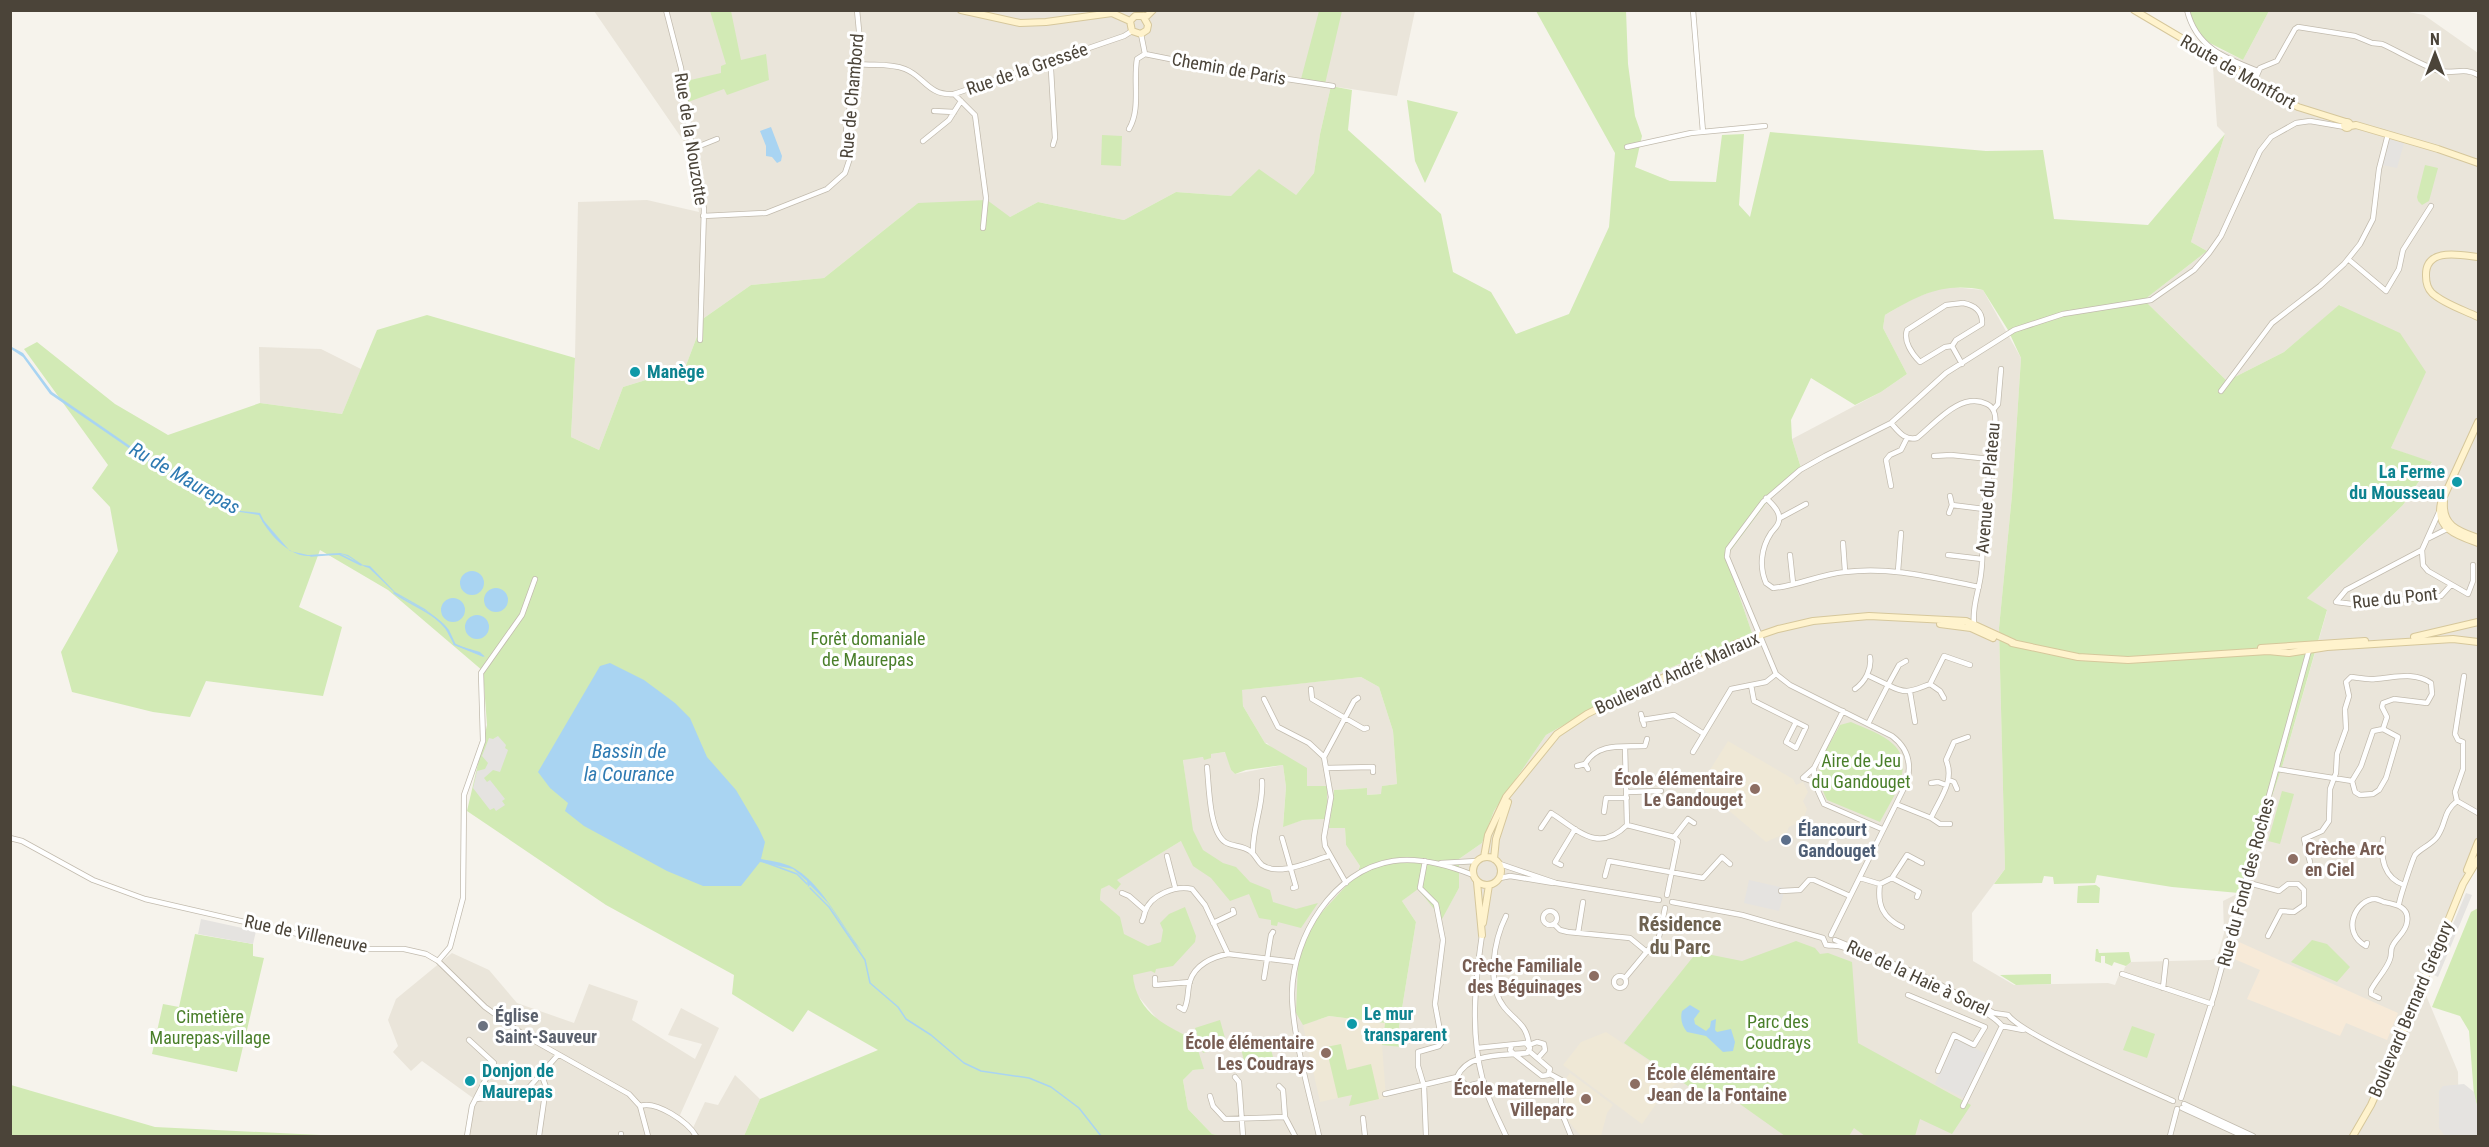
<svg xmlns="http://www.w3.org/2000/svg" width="2489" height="1147" viewBox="0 0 2489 1147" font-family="'Roboto Condensed',sans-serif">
<rect width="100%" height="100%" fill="#f6f3ec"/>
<path fill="#eae5da" d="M2398,10L2424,15L2478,53V853L2423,988L2458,1072L2459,1136H1222L1212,1134L1188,1109L1183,1080L1193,1070L1203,1069L1192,1031L1183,1034L1162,1025L1134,991L1133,975L1100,900L1101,889L1181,841L1189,808L1183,759L1204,757V759L1210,754L1226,752L1231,770L1235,774L1283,765L1286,787L1283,826L1303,820L1326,819L1307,786L1267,743H1265L1243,706L1241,690L1361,677L1379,687L1393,731L1397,784L1382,786V794L1367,795V788L1334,790L1330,828H1345L1346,845L1360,866L1296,1013L1402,1047L1399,1027L1416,922L1402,901L1418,888L1442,918L1459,888V859L1482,843L1494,811L1546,735L1651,676L1752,633L1726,557L1767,502L1801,468L1792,439L1881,392L1907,374L1883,328L1885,315L1912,299L1938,289L1952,287L1983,290L2021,358L2012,495L1999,628L2005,869L1972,913L1973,961L2014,985L2108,983L2115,985L2119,975L2122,976L2125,967L2131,962L2211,960L2217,957L2224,933L2223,901L2239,893L2282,767L2327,611L2307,598L2403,505L2432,463L2391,448L2425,372L2340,305L2284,352L2227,381L2144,300L2207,251L2191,242L2225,134L2217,126L2213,67L2221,50L2243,60L2269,11Z
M594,11H1415L1397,96L1331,86L1320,134L1314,173L1296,195L1231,196L1176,192L1124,220L1038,202L1010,217L918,203L824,278L751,285L704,318L685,368L623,387L599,450L571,437L575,358L578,202L647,200L699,212L687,146Z
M259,347L321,349L361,369L342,414L260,403Z
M452,953L489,970L517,1003L574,1023L589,984L638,1001L632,1020L695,1059L702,1044L668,1035L681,1008L719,1028L680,1115L693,1128L705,1102L718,1105L735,1075L760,1099L744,1136H465L473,1098L422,1061L411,1071L393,1052L398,1046L388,1020L396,999Z"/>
<path fill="#f7ead8" d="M2239,942L2398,1013L2387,1040L2346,1023L2340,1036L2247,999L2260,970L2232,958Z"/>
<path fill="#efe8d6" d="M1728,741L1793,779L1796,785L1803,782L1808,792L1803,801L1807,809L1804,817L1808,822L1804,824L1800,822L1789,827L1786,833L1766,842L1700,786Z
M1329,1016L1385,1023L1382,1045L1386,1098L1349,1106L1352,1095L1320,1102L1303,1025Z
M1606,1032L1679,1081L1661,1097L1642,1124L1563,1065L1581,1042Z
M1570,1073L1613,1105L1607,1113L1601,1136H1581L1570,1123L1567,1113L1565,1088L1561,1085Z"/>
<path fill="#d2eab5" d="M1626,10L1628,64L1635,116L1642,136L1635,167L1670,181L1716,182L1722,135L1744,134L1739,205L1750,217L1770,132L1986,151L2043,150L2054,219L2148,225L2225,134L2191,242L2207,251L2144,300L2227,381L2284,352L2339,305L2400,333L2426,372L2391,448L2432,462L2403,505L2307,598L2327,610L2282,767L2239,893L2172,887L2097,875L2095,883L2054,884L2053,877L2044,876L2042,883L1994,884L2005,869L1999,628L2012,495L2021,358L2008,330L1983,290C1943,282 1919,295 1885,315L1883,328L1907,374L1881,392L1855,405L1811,378L1791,420L1792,439L1801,468L1767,502L1726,557L1752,633L1651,676L1546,735L1494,811L1482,843L1459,859V888L1442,919L1418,889L1402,901L1416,922L1399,1027L1402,1047L1382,1045L1385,1023L1329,1016L1303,1025L1296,1013L1298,963L1312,923L1357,874L1360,866L1346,845L1345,828H1329L1334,790L1367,788V795L1381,794L1382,786L1397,784L1393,731L1379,687L1361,677L1242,690L1243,706L1265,743L1307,768V786H1327V819L1303,820L1283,827L1286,787L1283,765L1246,770L1235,774L1231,770L1225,752L1211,754V758L1204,760L1203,757L1183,760L1193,830L1203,850L1223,863L1236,867L1250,882L1270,890L1273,902L1296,909L1318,903L1301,928L1278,922L1277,926L1271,925V920L1259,918L1249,894L1230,901L1211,878L1193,866L1181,841L1117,880L1121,884L1116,890L1109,885L1101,889L1100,900L1120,917L1124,934L1148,946L1161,942L1163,930L1160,923L1169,914L1185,907L1196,936L1195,942L1173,966L1156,969L1155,973L1151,971L1133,975C1135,1005 1157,1022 1183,1034L1192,1031L1204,1069L1193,1070L1183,1080L1188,1109L1212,1134L1222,1136H744L760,1099L878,1050L808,1010L793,1032L732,994L734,975L606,905L467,811L487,725L483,671L388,590L320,550L299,607L342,627L323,696L206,681L190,717L153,712L72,692L61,652L118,551L110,507L92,488L108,465L24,349L37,342L115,404L168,435L260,403L342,414L377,330L427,315L575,358L571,437L599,450L623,387L685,368L704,318L751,285L824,278L918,203L987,200L1010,217L1038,202L1124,220L1176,192L1231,196L1259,169L1296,195L1314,173L1320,134L1331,86L1352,90L1348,130L1441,214L1453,272L1491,292L1516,334L1569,314L1609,227L1615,153L1536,11Z
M710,11H731L741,60L766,54L769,80L727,95L724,89L688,102L686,81L721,73V66L726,64Z
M1319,11H1342L1325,84L1301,79Z
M2190,11H2269L2243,60L2196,36Z
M1407,100L1458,112L1425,183L1415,161Z
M1102,135L1122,136L1121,166L1101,165Z
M2425,165L2438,168L2429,201L2422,205L2418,201L2417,197Z
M1851,722C1864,728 1883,734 1893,744C1917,766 1891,800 1880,822L1827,800C1810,766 1824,755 1840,725Z
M2282,791L2294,794L2280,844L2268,841Z
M2096,885L2100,888L2099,903H2077L2078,886Z
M2478,908V1110L2474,1095L2469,1031L2460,1016L2432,1007L2471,912Z
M195,934L253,944V956L264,958L237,1072L152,1054L163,1004L179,1007Z
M2312,940L2327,944L2350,967L2337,982L2291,962Z
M1796,941L1815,948L1820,954L1828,953L1852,962L1858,1043L1971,1105L1952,1134L1920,1119L1915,1136H1865L1854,1128L1849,1136H1785L1723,1092L1688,1086L1624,1043L1697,952L1742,961Z
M2096,949H2098L2099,953L2129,952L2131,962L2126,966L2114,962L2112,966L2105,963V956H2101V963L2095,961Z
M2051,974V984L2016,985L2000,975Z
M1220,1020L1227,1045L1203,1053L1195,1028Z
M2132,1026L2155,1034L2147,1058L2123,1050Z
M1269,1042L1273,1057L1245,1064L1241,1049Z
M1341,1044L1347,1070L1371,1064L1379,1099L1349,1106L1352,1095L1338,1098L1326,1047Z
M11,1085L155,1127L341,1136H11Z"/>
<path fill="#e5e3e0" d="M2389,139L2404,143L2397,168L2382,165Z
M498,736L506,745L505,748L508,750L507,753L500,772L493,770L484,778L487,782L490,780L505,799L502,801L505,805L496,811L494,808L490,810L473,788L477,771L485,769L488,763L482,756L489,738L493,739Z
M1749,880L1785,888L1779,911L1744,903Z
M2466,893L2472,895L2438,977L2432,974Z
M201,919L256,931L253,944L198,934Z
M1955,1039L1989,1055L1966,1099L1935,1084Z
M2464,1084L2474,1092L2478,1110V1136H2445L2439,1128V1091L2443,1086Z"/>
<path fill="#a9d4f2" d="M771,127L782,156L781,161L777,163L772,157L766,156V146L760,131Z
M10,346L23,353L52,392L133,448L156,463L199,481L241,511L260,513L264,521L290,551L308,555L340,553L348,555L363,565L370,566L395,592L425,609L444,624L449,630L456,645L480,652L485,657L454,645L444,625L428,612L396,594L369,568C358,566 351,555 340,554C329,553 318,557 307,556C287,555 267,532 259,515L240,512L198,481L149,462L50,394L23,357L11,349Z
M460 583a12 12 0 1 1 24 0a12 12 0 1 1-24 0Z
M484 600a12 12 0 1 1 24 0a12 12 0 1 1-24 0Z
M441 610a12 12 0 1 1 24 0a12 12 0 1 1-24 0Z
M465 627a12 12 0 1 1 24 0a12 12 0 1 1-24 0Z
M610,663L644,680L675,703L690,718L707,757L736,790L759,829L765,842L761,859C772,861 788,863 797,870C823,886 843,928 862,951L856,945L828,903L810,885L808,887L807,881L793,869L760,862L741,886H703L667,871L584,826L565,811L568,803L550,788L538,772L600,666Z
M1690,1005L1700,1011L1694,1019L1695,1024L1706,1031L1710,1027L1711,1021L1716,1019L1715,1030L1717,1032L1731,1029L1735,1042L1733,1051L1723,1052L1706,1036L1687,1032C1682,1026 1680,1019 1682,1011Z"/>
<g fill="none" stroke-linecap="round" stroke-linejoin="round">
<path stroke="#a9d4f2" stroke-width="1.5" d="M191,478L207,488
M216,494L234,507
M263,521L271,531
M311,556L339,554L361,565
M394,593C413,607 441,614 451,637
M454,644L483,656
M764,862L797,874L807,884
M810,888L829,907L865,960L870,983L898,1007L906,1019L931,1035L964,1063L981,1071L1029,1078L1051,1087L1079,1108L1101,1136"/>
<g stroke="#c2bbae" stroke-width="6">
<path id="street" d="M666,10L681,68L692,149L704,209L700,340
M1693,10L1703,132
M2187,10C2196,47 2224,58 2258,71
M1141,34L1145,54L1215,68L1333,86
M1048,61L1051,70L1055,138L1053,145
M857,64C874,66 889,63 905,69C924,76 928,96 954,94L1124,36L1132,31
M2254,82L2260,68L2277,61L2295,29L2298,27L2355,36L2372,43L2382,44C2398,51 2424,67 2440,71C2453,74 2466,67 2478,75
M954,94L975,115L986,198L983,228
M934,111L954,112
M1129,129C1141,109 1133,82 1137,59L1145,54
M923,141L949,120L961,101
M1627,147L1691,133L1765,126
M692,149L717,139
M703,216L766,213L827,189L845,173L850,158L846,131L860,41L857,10
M2348,259L2386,291L2399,269L2403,250L2431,206
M1963,303C1974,305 1983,311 1982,324L1956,340L1952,346L1945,347L1920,362C1912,354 1903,341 1907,330L1946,305Z
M1952,346L1962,364
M2221,391L2272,323L2320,286L2344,264L2360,244L2373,219L2379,169L2388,134
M1993,410L1998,404L2001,369
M1891,423C1899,432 1905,441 1917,438C1935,424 1960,391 1987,404C1991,406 1994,410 1995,415C1998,436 1986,486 1984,510C1981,531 1984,553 1981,574C1979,591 1972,606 1974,623
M1934,456L1951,455L1990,459
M1891,486L1886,460L1890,455L1901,450L1907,438
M1950,496L1952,505
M1766,498C1771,503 1779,510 1779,517C1780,524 1775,528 1771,533C1761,548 1759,567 1766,583L1773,588C1797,586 1821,574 1845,572C1891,566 1934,578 1979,587
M2439,512L2422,550L2346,590L2336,602L2352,604L2441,596L2451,585
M1949,513L1952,505L1984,509
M1780,518L1806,504
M2427,539L2447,529
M1843,543L1845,571
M2422,550L2423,565L2428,571L2468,594L2473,581V565
M1790,555L1793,583
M1948,555L1982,559
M1898,571L1901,533
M1867,675L1888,685L1899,665L1906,661
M2464,676L2455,734L2458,740L2463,742V769L2455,792L2457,801L2478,813
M1930,684L1940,691L1944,698
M1751,685L1754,701L1806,727L1796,748L1786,742L1796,722
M1311,689L1312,699L1364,729L1367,728
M1855,689C1865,682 1872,669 1870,657
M1910,692L1915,722
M1264,699L1278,727L1309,743L1324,757L1331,797L1324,837L1325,846L1346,883
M1843,711L1814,768V782L1824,804L1882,829
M1641,714L1644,725
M1642,720L1674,715L1704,734
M1868,724L1888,685C1907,695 1911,691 1930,684L1944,656L1970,665
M1625,747L1627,825L1674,837L1678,841L1667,895
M1693,752L1731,689L1766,682L1776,674
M1324,757L1354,701L1358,698
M1585,764C1598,742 1622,747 1645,746L1647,739
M1577,766L1585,764L1588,769
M1207,767C1209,785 1209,831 1225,842C1233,847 1242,845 1250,851C1255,854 1257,861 1262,865C1279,877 1311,861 1329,856
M1326,768L1373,767V772
M1814,768L1803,778L1814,782
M2277,769L2352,781
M1949,780L1954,782L1957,789
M2352,781L2355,792L2360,795L2373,794L2379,790L2386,778L2398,737L2383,729
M1931,783L1938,782L1946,785
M1627,792L1661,791
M1896,804L1931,818C1940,798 1955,781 1946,760L1954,742L1968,737
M1604,812L1606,798H1627
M1931,818L1940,824H1950
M1541,828L1551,813C1578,830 1598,854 1627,825
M1674,837L1688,819L1694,823
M10,838L22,841L93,880L145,899L363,949H404L426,954L438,961L485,1007L524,1035L629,1094L640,1106L648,1136
M1282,838L1296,887L1293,888
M2383,839C2380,858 2384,878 2404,885
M1253,852C1252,828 1264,805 1262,781
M1167,856L1175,887
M1425,861L1420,888L1436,904L1443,940L1435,1004L1442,1042L1439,1046L1418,1052V1066L1424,1086L1426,1136
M2310,862L2304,839L2322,831L2329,821L2330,789L2336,773L2337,754L2346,729L2345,709L2349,696L2346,682L2351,677C2359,678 2368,680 2375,679C2394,678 2414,671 2431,683L2432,694L2427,703L2394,699L2383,703L2382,707L2387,717L2383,729L2373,731L2361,766L2352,781
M1441,863L1477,861
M1500,864L1556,883L1659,900
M1561,865L1555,862L1575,829
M1605,876L1609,861L1703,878L1722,857L1730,864
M1500,878L1510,876L1553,883
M1860,878L1880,884L1892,878L1907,855L1922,863
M1892,878L1919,892L1917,897
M2245,882L2279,891L2288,884H2298L2304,890V905L2294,912L2281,911L2268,936
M1880,884C1877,905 1883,918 1902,927
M1781,891L1800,890L1809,880H1814L1850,896
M1122,893L1129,896L1145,910
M1672,902L1742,915L1823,938
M2399,904C2400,897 2412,861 2415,855C2421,848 2431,845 2437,837C2447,823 2442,813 2457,801
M1543 918a7 7 0 1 1 14 0a7 7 0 1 1-14 0Z
M1506,916C1494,940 1486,984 1504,1007C1516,1022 1527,1024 1529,1045L1537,1042L1544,1044L1545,1050L1538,1058
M1142,921C1144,918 1144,915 1145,912C1150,895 1176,885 1192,889L1205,905L1228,954
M1213,923L1234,913L1233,910
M1554,924L1560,930L1568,932L1630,938L1647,952
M1578,933L1583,902
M1482,935C1475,983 1470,1033 1483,1081C1488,1100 1498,1118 1506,1136
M1831,935L1907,782C1912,763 1908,748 1892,736L1790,685L1776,674L1727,557L1728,549L1763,502L1800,470L1825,456L1891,423L1946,373L2014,330L2063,314L2151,300L2194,270L2209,253L2221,236L2260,151L2271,137L2296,123L2310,121L2345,127
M1823,938L1826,945C1831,946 1834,945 1839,946C1867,954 1988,1006 2002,1026L2023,1030
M1835,940L1923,976L1994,1013L2008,1015C2022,1035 2144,1088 2173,1101
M2367,943L2366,946C2340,932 2356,899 2375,899C2378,899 2381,901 2384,902C2394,904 2410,906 2407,922C2406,932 2397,937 2393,945C2390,949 2392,954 2390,959C2387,969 2376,980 2371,990V994L2379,998
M438,961L450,947L463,898L464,795L483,741L481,673L522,615L535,579
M2122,974L2212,1004
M1614 982a6 6 0 1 1 12 0a6 6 0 1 1-12 0Z
M1155,978V985L1190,982
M1264,978L1271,935L1273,932
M1625,978L1659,937L1665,908
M2163,988L2166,961
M1908,995L1985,1027L1974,1045L1954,1035L1938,1071
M1179,1007L1184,1010C1189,1000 1187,991 1190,981C1195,965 1212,957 1228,954L1295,962
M1512,1045L1510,1050L1514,1054L1542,1076L1548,1075L1550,1069L1529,1051
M1550,1074L1561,1080V1111L1571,1136
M1235,1077L1239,1082L1243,1136
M1457,1077C1468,1052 1503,1056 1527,1053L1530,1048L1526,1043L1477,1048
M1457,1077L1467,1086L1484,1082
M1279,1086L1283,1090L1285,1117
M1385,1094L1457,1077
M1210,1096L1213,1106L1225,1119L1285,1117L1295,1136
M2181,1098L2215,992L2309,650
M476,1099L524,1093L558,1055
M2184,1104L2253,1136
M640,1106C656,1100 688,1122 696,1136
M1963,1106L2002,1026
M2182,1108L2243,1136
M1363,1118L1365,1136
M467,1136L472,1106L494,1063L469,1040
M539,1136L546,1087L542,1076
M621,1136V1134
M1319,1136C1310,1095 1292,1035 1292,993C1293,937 1333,870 1393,861C1420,857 1448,865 1473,875
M2170,1136L2177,1109"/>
</g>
<g stroke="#d6c79b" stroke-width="8">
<path id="secondary" d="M961,10L1020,23L1046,22L1112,13L1130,21
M2134,10L2298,107L2346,122
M1130,21L1132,31L1141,34L1147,30L1148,25L1143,16
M1130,21L1135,16H1147L1153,10
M2344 125a3 3 0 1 1 6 0a3 3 0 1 1-6 0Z
M2350,126L2356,125L2438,149L2478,163
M2478,257C2460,255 2425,247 2426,276C2426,283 2427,288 2432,293C2444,304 2464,310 2478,317
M2478,422L2441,503C2435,529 2458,536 2478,543
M2444,502C2442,526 2459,531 2478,538
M1940,624L1971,628L1993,638
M2414,637L2478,622
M2012,643L2078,657L2128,660L2268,651L2289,653L2327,647L2453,639L2478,642
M2261,648L2365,641
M1473 871a14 14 0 1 1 28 0a14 14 0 1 1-28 0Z
M1484,857L1488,835L1506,797L1557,734L1587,714L1611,702L1740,642L1778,629L1813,621L1869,616L1966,621L2014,643
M1494,859L1496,839L1508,802
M2467,870L2478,842
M1477,882L1482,935
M1483,923L1489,885
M2353,1136L2371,1105L2397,1047L2463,884L2478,859"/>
</g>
<use href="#street" stroke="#fff" stroke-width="4.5"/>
<use href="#secondary" stroke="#fff3cd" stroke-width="6"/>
</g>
<g fill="#0f9aa8" stroke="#fff" stroke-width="2">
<circle cx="635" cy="372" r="6"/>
<circle cx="2457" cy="482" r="6"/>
<circle cx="1352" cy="1024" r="6"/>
<circle cx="470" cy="1081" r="6"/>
</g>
<g fill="#8d6e63" stroke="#fff" stroke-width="2">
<circle cx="1755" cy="789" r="6"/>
<circle cx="2293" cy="859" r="6"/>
<circle cx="1594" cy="976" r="6"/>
<circle cx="1326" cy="1053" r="6"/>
<circle cx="1635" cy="1084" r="6"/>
<circle cx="1586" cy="1099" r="6"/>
</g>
<circle fill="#5c6f8a" stroke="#fff" stroke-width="2" cx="1786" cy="840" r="6"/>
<circle fill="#6b7280" stroke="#fff" stroke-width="2" cx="483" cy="1026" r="6"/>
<g text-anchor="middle" stroke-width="6" stroke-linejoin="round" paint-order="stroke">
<g font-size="18" fill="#4b4439" stroke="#fff">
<text transform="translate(1027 69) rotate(-19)" y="6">Rue de la Gressée</text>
<text transform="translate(1229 69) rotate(10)" y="6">Chemin de Paris</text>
<text transform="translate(2238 72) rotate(30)" y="6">Route de Montfort</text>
<text transform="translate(852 96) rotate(-85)" y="6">Rue de Chambord</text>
<text transform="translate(691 139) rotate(81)" y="6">Rue de la Nouzotte</text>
<text transform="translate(1988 488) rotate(-85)" y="6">Avenue du Plateau</text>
<text transform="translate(2395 598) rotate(-6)" y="6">Rue du Pont</text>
<text transform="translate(1677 673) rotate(-24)" y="6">Boulevard André Malraux</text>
<text transform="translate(2246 882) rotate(-75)" y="6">Rue du Fond des Roches</text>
<text transform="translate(306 934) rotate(12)" y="6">Rue de Villeneuve</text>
<text transform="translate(1918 978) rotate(25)" y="6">Rue de la Haie à Sorel</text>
<text transform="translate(2411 1009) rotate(-67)" y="6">Boulevard Bernard Grégory</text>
</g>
<g font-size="18" font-weight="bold" fill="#0d838f" stroke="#fff" text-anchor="start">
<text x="647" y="378">Manège</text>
<text x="2445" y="478" text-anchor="end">La Ferme<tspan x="2445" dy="21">du Mousseau</tspan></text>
<text x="1364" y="1020">Le mur<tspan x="1364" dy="21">transparent</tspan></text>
<text x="482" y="1077">Donjon de<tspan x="482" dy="21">Maurepas</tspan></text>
</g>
<g font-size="18" fill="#4a7f2a" stroke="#fff">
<text x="868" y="645">Forêt domaniale<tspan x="868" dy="21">de Maurepas</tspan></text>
<text x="1861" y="767">Aire de Jeu<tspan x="1861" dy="21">du Gandouget</tspan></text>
<text x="210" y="1023">Cimetière<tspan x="210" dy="21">Maurepas-village</tspan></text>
<text x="1778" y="1028">Parc des<tspan x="1778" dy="21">Coudrays</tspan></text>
</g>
<g font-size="18" font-weight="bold" fill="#785e54" stroke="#fff" text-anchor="end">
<text x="1743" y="785">École élémentaire<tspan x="1743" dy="21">Le Gandouget</tspan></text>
<text x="2305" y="855" text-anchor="start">Crèche Arc<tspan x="2305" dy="21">en Ciel</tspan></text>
<text x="1582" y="972">Crèche Familiale<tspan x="1582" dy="21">des Béguinages</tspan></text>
<text x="1314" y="1049">École élémentaire<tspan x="1314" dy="21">Les Coudrays</tspan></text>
<text x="1647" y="1080" text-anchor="start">École élémentaire<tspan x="1647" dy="21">Jean de la Fontaine</tspan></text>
<text x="1574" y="1095">École maternelle<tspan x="1574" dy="21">Villeparc</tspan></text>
</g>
<g font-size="18" font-weight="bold" fill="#4e5e75" stroke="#fff" text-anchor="start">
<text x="1798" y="836">Élancourt<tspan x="1798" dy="21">Gandouget</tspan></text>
</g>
<g font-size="18" font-weight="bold" fill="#5b616d" stroke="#fff" text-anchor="start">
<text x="495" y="1022">Église<tspan x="495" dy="21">Saint-Sauveur</tspan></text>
</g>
<g font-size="20" font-style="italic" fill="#2e7ab2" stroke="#fff">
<text transform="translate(185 478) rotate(30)" y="7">Ru de Maurepas</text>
<text x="629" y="758">Bassin de<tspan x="629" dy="23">la Courance</tspan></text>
</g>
<g font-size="20" font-weight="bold" fill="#6e6250" stroke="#fff">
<text x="1680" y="931">Résidence<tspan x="1680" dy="23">du Parc</tspan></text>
</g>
</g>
<rect width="2489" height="1147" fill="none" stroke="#4b4439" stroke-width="24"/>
<g transform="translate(2435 54)" stroke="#ffffff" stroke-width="4.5" paint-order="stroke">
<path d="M0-4.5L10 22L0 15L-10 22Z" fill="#4b4439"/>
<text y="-9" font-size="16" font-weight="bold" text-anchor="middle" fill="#4b4439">N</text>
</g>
</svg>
